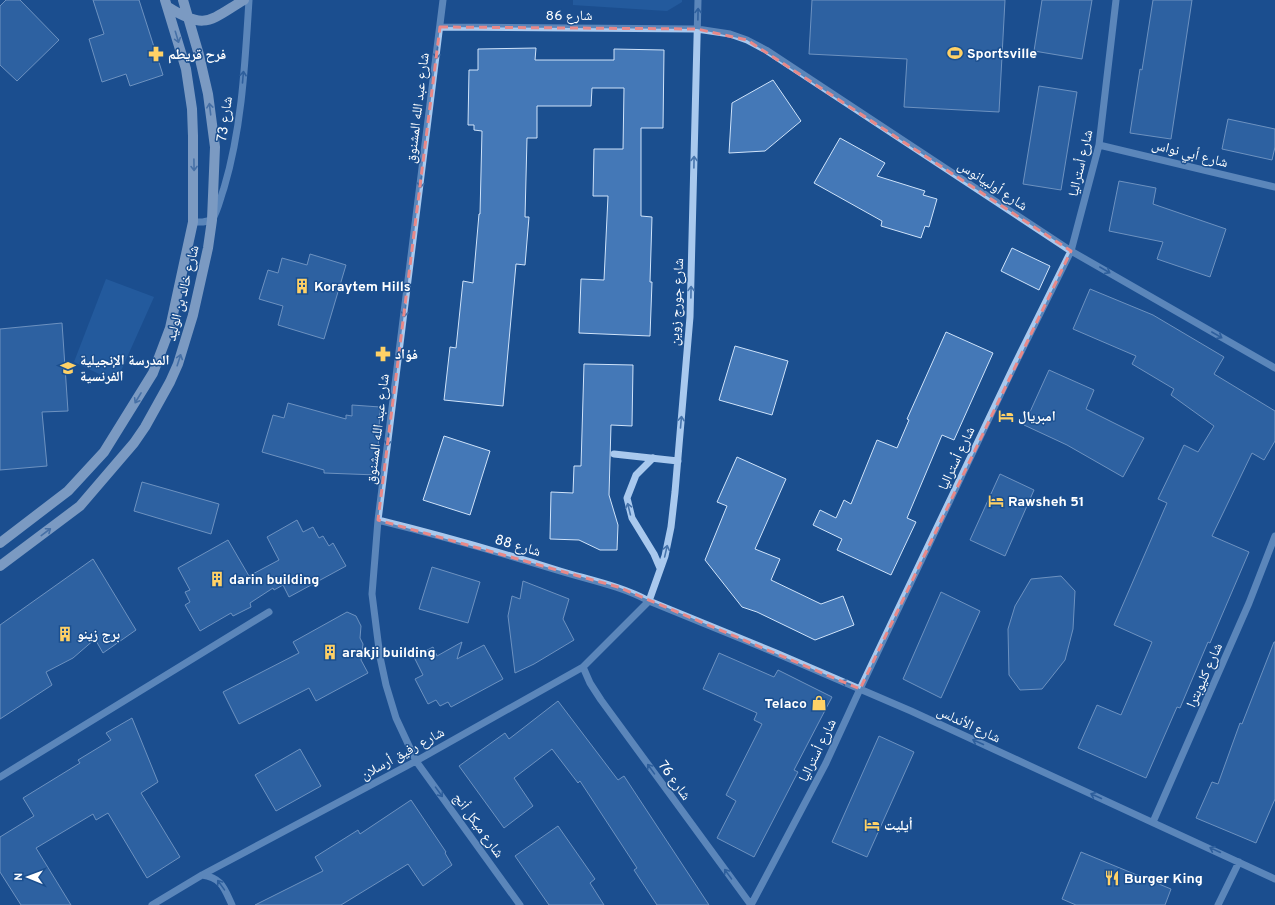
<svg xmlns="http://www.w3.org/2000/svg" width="1275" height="905" viewBox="0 0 1275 905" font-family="Overpass,'Noto Naskh Arabic',sans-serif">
<rect width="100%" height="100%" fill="#1b4f8f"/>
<path fill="#2e69ad" d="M573,0H682V2L667,11L573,5Z
M106,279L154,297L116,382L74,362Z"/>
<path fill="#4478b7" stroke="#cfe3fa" d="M6,0H20L59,40L17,81L0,65V6Z
M93,0H139L163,75L130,86L126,74L102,82L89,39L104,34Z
M812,0H1005L999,112L904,107L907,59L809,54Z
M1042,0H1092L1082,59L1034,51Z
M1153,0H1192L1171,139L1130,133L1140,69L1142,70Z
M536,48L535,60H614V49L664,50L663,128H641V216L652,217L650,282H652L650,336L579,333L581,279L604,280L608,196H593L594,149H623L624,88H592L591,106H537V138H527L525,217H529L525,265L516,264L503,406L444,400L450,347L456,348L463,281L473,283L479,214H480L482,131L474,130V125H468L469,70H478V49Z
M773,80L801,121L765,151L729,153L732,103Z
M1039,86L1077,92L1061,190L1023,184Z
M1228,119L1275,129V147L1272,160L1222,149Z
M840,138L885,163L877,176L925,191L923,195L937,199L929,227L925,226L921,238L881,226L882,221L814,183Z
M1119,181L1156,188L1153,204L1226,229L1210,277L1157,259L1163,242L1109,231Z
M1012,248L1050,266L1039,290L1001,271Z
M310,254L346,265L324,339L278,325L283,306L259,299L268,270L278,273L282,258L307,265Z
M1090,289L1153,315L1224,357L1214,374L1275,411V441L1264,460L1252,453L1212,536L1249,552L1210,643L1208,642L1180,708L1177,707L1146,778L1078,748L1097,705L1121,715L1152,642L1114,625L1167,503L1158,499L1184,445L1198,452L1214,426L1171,395L1174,389L1132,364L1136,356L1073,329Z
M62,323L68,411L42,412L47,466L0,470V329Z
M946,332L993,353L954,440L942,435L907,518L916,522L891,575L837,550L842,539L813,525L820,510L836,518L844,500L851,504L877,440L897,448L909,420L907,419Z
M735,346L788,361L772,415L719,400Z
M584,364L633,365L632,426L611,425L609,495L618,525L617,550H600L579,540L550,539L551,492L573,493L574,466H581Z
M1049,370L1094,390L1086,409L1144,438L1123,477L1067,445L1024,425Z
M288,403L346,419V415L352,416V405L380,407L377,475L324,473V470L262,452L273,415L284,418Z
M444,436L490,451L470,515L423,500Z
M737,457L786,479L755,549L780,559L771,580L821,604L843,596L854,625L815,640L757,612L742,607L705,560L727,506L717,502Z
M1000,474L1034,490L1005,556L970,540Z
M142,482L219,504L211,534L134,511Z
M297,520L303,532L313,527L319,538L323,536L329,546L333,543L346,566L289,597L283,585L274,590L273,588L250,603L251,607L233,616L231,613L200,631L185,605L190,602L185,592L190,590L178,568L228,540L249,576L279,560L267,537Z
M93,559L136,630L103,653L95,639L73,658L46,672L52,685L0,719V625Z
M432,567L480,582L468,623L419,609Z
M1061,576L1075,591L1073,629L1065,660L1042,689L1020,690L1009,675L1008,629L1015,606L1031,579Z
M523,581L569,599L563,619L574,640L534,664L515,673L508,616L512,596L520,599Z
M941,592L980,611L941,698L903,679Z
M347,612L356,616L361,626L360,638L363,644L361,660L368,673L316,701L309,688L239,724L223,692L299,653L293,642Z
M462,642L457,659L484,645L503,679L451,707L448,702L440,706L436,700L428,704L415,679L423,675L414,657L433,647L437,656Z
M1274,642H1275V799L1256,843L1196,818L1212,782L1218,784L1240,723L1242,724Z
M719,653L774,677L778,670L832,697L794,770L798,772L754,857L717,838L736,801L726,795L762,724L754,720L757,713L703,689Z
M558,701L618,780L624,776L709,905H657L634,870L637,868L580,781L578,783L552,749L514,778L533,806L504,828L459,766L505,733L509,739Z
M132,718L158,782L141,793L180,857L147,878L108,813L96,820L93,814L36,848L71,905H21L0,872V837L34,816L23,798L80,763L78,760L111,740L106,733Z
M879,736L914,752L867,857L832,842Z
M300,749L321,786L276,811L255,775Z
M411,800L446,852L445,853L452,865L423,886L408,864L341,905H255L323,871L315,857L358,830L360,834Z
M558,826L595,879L590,883L604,905H549L515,856Z
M1081,852L1171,889L1165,905H1076L1062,899Z"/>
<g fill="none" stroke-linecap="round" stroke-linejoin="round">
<path stroke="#a9c9ee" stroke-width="7" d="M443,0L378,520L372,594L380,657L386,685L396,718L416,761L520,905
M440,27L697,29L730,34L747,40L766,50L1071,251L1275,368
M1099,145L1275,187
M193,222H203L212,220C218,211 220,199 224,188C242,128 245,63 249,0
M614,454L678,461
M653,458L636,475L627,498L632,518L654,554L660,568
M378,520C439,535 499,552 560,571C590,580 621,586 649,601L776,653L911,711L1275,879
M583,667L590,683L601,700L751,905
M0,777L269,612
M1153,822L1249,603L1275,536
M202,875C222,878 224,888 232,905
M152,905L202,875L416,761L583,667L649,601L665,556L671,527L675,492L690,317L698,0
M751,905L826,763L860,689L1013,368L1071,251L1099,145L1116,0
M1218,905L1239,862"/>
<path stroke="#f0f6ff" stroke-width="10" d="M168,7C206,31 210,20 244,0
M0,543L68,491L104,452L153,373L170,328L193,222V136L192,109L186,69L165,0
M0,566L80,506L134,443L145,427L170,382L178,364L193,315L208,248L212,220L215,147L208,94L199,55L183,0"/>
</g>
<defs><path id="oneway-shaft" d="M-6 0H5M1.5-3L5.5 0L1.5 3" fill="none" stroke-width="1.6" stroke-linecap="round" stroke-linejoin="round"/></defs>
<g stroke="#4674ac">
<use href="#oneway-shaft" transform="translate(698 14) rotate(-89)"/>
<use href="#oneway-shaft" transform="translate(437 53) rotate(97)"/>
<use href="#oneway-shaft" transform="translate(243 77) rotate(-85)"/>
<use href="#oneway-shaft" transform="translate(694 162) rotate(-89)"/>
<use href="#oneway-shaft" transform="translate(421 182) rotate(97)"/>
<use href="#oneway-shaft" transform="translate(1105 270) rotate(30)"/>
<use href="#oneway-shaft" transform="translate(691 292) rotate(-89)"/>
<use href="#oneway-shaft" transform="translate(405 311) rotate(97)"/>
<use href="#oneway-shaft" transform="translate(1217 335) rotate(30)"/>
<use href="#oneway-shaft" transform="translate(681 422) rotate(-85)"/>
<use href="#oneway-shaft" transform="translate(388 440) rotate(98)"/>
<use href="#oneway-shaft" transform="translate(629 509) rotate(-104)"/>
<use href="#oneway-shaft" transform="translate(666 551) rotate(-77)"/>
<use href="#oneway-shaft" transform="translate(847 683) rotate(-157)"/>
<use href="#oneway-shaft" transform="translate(978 742) rotate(-156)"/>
<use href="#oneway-shaft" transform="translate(651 769) rotate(-126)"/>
<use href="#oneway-shaft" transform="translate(439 792) rotate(54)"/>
<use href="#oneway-shaft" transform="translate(1096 796) rotate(-156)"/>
<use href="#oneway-shaft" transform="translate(1215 850) rotate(-155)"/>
<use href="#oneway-shaft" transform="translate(728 874) rotate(-126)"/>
<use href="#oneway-shaft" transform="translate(221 885) rotate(-126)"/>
</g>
<g stroke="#7b9ac1">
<use href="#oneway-shaft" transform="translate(177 37) rotate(73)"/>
<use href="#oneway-shaft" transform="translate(210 109) rotate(-97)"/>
<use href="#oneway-shaft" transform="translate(194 165) rotate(89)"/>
<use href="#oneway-shaft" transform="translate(179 360) rotate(-72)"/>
<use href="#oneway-shaft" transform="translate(138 398) rotate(121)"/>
<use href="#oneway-shaft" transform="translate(46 532) rotate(-37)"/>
</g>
<path d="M0 0H1275V905H0ZM440,27L697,29L747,40L1071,251L860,689L618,587L378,520Z" fill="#1b4f8f" fill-opacity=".55" fill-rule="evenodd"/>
<path fill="none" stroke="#e88989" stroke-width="3" stroke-dasharray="8 5" stroke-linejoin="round" d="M440,27L697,29L747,40L1071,251L860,689L618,587L378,520Z"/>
<defs>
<g id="stadium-bare" transform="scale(1.2)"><path d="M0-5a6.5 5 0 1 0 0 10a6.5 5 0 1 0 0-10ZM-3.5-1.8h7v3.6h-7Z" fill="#ffd166" stroke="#1b4f8f" stroke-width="2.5" paint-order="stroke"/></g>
<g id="pharmacy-bare" transform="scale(1.2)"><path d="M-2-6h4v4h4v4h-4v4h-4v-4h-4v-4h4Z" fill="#ffd166" stroke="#1b4f8f" stroke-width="2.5" paint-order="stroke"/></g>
<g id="building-bare" transform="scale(1.2)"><path d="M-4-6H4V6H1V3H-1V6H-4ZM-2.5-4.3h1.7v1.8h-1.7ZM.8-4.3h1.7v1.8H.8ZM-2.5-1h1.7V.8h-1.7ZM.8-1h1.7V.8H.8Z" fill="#ffd166" stroke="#1b4f8f" stroke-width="2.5" paint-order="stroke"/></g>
<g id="school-bare" transform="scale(1.2)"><path d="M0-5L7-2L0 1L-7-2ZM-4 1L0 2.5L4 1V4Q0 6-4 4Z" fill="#ffd166" stroke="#1b4f8f" stroke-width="2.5" paint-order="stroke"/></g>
<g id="hotel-bare" transform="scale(1.2)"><path d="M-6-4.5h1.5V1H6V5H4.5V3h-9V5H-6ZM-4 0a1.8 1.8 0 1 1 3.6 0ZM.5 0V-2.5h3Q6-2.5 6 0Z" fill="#ffd166" stroke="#1b4f8f" stroke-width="2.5" paint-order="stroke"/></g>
<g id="shop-bare" transform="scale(1.2)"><path d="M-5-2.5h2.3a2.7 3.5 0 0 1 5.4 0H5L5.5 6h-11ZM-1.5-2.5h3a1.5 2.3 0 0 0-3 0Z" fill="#ffd166" stroke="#1b4f8f" stroke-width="2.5" paint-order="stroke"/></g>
<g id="restaurant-bare" transform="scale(1.2)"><path d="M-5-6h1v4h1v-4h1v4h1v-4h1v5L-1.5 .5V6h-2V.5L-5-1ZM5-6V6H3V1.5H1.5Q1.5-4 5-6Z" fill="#ffd166" stroke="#1b4f8f" stroke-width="2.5" paint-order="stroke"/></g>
</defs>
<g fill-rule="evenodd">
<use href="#stadium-bare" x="955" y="53"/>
<use href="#pharmacy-bare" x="156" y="54"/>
<use href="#building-bare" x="302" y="286"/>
<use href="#pharmacy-bare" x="383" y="354"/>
<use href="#school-bare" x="68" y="368"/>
<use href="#hotel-bare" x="1006" y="416"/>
<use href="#hotel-bare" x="996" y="501"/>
<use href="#building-bare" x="217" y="579"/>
<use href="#building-bare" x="65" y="634"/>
<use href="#building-bare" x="330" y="652"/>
<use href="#shop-bare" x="819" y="703"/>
<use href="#hotel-bare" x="872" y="825"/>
<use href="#restaurant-bare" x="1112" y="878"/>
</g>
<g text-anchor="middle" stroke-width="3" stroke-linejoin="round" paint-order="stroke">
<g font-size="14" fill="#fff" stroke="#1b4f8f">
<text x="569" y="20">شارع 86</text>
<text transform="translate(417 108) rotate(-83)" y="5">شارع عبد الله المشنوق</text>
<text transform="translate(224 119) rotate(-82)" y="5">شارع 73</text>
<text transform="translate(1190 153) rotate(14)" y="5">شارع أبي نواس</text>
<text transform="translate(1080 163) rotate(-77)" y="5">شارع أستراليا</text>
<text transform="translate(993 185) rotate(33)" y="5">شارع أولبيانوس</text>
<text transform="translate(182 293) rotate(-76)" y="5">شارع خالد بن الوليد</text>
<text transform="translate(676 302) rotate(-87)" y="5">شارع جورج زوين</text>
<text transform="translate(377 429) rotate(-83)" y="5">شارع عبد الله المشنوق</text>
<text transform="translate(956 458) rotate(-65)" y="5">شارع أستراليا</text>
<text transform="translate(518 545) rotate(16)" y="5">شارع 88</text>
<text transform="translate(1204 675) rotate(-66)" y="5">شارع كليوبترا</text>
<text transform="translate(969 724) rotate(25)" y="5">شارع الأندلس</text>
<text transform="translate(817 750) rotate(-64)" y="5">شارع أستراليا</text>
<text transform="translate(402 753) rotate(-29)" y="5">شارع رفيق أرسلان</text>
<text transform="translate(675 780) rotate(54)" y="5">شارع 76</text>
<text transform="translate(479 825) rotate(54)" y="5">شارع ميكل أنج</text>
</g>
<g font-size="14" font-weight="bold" fill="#fff" stroke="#1b4f8f" text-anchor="start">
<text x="967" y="58">Sportsville</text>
<text x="168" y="59">فرح قريطم</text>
<text x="314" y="291">Koraytem Hills</text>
<text x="395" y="359">فؤاد</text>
<text x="80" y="365">المدرسة الإنجيلية<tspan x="80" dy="16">الفرنسية</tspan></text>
<text x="1018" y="421">امبريال</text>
<text x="1008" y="506">Rawsheh 51</text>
<text x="229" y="584">darin building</text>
<text x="77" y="639">برج زينو</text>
<text x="342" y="657">arakji building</text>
<text x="807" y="708" text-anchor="end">Telaco</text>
<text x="884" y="830">أيليت</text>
<text x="1124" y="883">Burger King</text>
</g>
</g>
<g transform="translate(28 877) rotate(271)" stroke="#1b4f8f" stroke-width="3" paint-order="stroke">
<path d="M0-3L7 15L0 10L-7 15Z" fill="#ffffff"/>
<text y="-6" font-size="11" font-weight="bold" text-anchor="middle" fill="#ffffff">N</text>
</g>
</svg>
